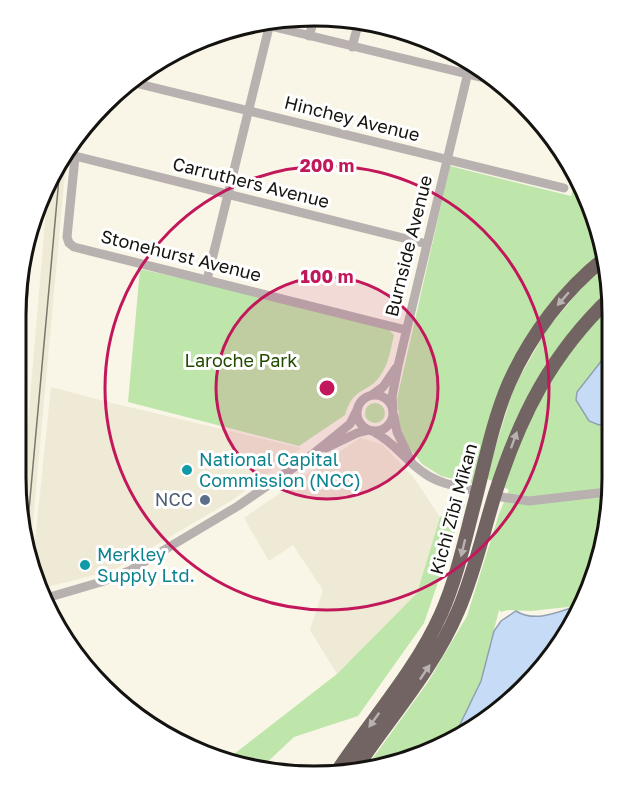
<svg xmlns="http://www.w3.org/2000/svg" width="627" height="791" viewBox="0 0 627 791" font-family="'Golos Text',sans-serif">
<rect width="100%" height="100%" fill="#f9f5e7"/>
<path fill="#efead5" d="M63,162H65V172L56,271L29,564L25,554L23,486L31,387L48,187Z
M51,387L108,402L301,448L234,499L114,570L39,589L32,571Z
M360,438L382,444L414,478L440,517L417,593L337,674L310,630L323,590L293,545L269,561L244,518Z"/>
<path fill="#bfe6aa" d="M450,166L571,196L574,186L569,185L574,170L602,236L604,252L544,312L473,484L441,476L422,464L407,445L401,434L397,399Z
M607,266L611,294L610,350L577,392L576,400L587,417L599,425L609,422L606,535L577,606L531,611L508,610L501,612L499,610L481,681L452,741L390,766L365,769L428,682L467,616L499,514L509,490L486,478L514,387L547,329L588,280Z
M140,269L257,295L389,330L394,335C391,347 389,362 382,373C369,395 354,384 345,415L299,446L128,402Z
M365 413a10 10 0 1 1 20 0a10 10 0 1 1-20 0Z
M465,504L424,623L358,716L294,737L260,769L236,766L225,761L337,674L417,593L440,517Z"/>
<path fill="#c6dcf6" stroke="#91a0b1" stroke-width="1.5" d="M610,350L609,422L599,425L589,421L576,400L577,392Z
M577,606C572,618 568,634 560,645C536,679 490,725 452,741L481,681L494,631L501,621L516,611C535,623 558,612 577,606Z"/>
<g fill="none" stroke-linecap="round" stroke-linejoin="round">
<path stroke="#b8b1b0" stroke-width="9" d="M258,23L500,82
M309,36L314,20
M352,47L358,25
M131,82L564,188
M67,154L427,244
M75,157L67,237L69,243L74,247L406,330
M207,280L271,19
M372,395L383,387L396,368
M357 413a18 18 0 1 1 36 0a18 18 0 1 1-36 0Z
M393,409L392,397L398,366L470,64
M394,416L397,432L411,461
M374,432C394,442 406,461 424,473C439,484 460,487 477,491
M326,448L357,433L369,430
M495,496L529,501L607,492
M43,599L101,582L129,571L238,506L313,454L350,424L358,408"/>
<path stroke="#857877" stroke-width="10" d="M18,372L28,230"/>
<path stroke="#726463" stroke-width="14" d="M354,771C389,718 433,670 458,611C474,574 483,533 495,494C520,416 551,354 611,297
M336,773C371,720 415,672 441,614C457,578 465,539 475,501C485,462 493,420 509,383C530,336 564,290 605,258"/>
<path stroke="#7a776f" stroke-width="1.5" d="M25,554L60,167"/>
</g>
<defs><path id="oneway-solid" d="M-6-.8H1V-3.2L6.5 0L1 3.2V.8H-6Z" transform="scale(1.5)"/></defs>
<g fill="#b8b2b1">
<use href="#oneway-solid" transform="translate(563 299) rotate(131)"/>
<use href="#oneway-solid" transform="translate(514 440) rotate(-70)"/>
<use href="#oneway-solid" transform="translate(463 548) rotate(104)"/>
<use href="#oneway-solid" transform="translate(425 672) rotate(-56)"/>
<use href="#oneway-solid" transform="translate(374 720) rotate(126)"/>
</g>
<circle cx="327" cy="388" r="111" fill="#c2185b" fill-opacity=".12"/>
<g fill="none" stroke="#c2185b" stroke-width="3">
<circle cx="327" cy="388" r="111"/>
<circle cx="327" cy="388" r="222"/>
</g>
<g fill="#0f9aa8" stroke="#fff" stroke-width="2">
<circle cx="187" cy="470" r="6"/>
<circle cx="85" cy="565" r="6"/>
</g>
<circle fill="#5c6f8a" stroke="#fff" stroke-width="2" cx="205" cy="500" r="6"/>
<g text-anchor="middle" stroke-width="6" stroke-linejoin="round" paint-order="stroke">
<g font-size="18" fill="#14130f" stroke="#fff">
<text transform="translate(352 119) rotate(14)" y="6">Hinchey Avenue</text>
<text transform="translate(251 183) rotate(14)" y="6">Carruthers Avenue</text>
<text transform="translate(409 246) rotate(-76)" y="6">Burnside Avenue</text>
<text transform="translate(181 256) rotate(14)" y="6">Stonehurst Avenue</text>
<text transform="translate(454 509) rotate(-75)" y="6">Kichi Zībī Mīkan</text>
</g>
<g font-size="18" fill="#234b00" stroke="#fff">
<text x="241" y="367">Laroche Park</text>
</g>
<g font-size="18" fill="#0d838f" stroke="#fff" text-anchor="start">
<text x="199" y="466">National Capital<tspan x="199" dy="21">Commission (NCC)</tspan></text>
<text x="97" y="561">Merkley<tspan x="97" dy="21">Supply Ltd.</tspan></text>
</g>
<g font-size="18" fill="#4e5e75" stroke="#fff" text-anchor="end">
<text x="193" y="506">NCC</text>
</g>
</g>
<path d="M0 0H627V791H0ZM314 26H314A288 288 0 0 1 602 314V478A288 288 0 0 1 314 766H314A288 288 0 0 1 26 478V314A288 288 0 0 1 314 26Z" fill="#fff" fill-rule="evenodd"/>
<path fill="none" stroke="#14130f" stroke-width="3" d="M314 26H314A288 288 0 0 1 602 314V478A288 288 0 0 1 314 766H314A288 288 0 0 1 26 478V314A288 288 0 0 1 314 26Z"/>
<circle cx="327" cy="388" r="9" fill="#c2185b" stroke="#fff" stroke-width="3"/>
<g font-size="18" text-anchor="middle" font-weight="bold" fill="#c2185b" stroke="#fff" stroke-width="6" stroke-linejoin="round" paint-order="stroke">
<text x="327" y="172">200 m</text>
<text x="327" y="283">100 m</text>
</g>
</svg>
